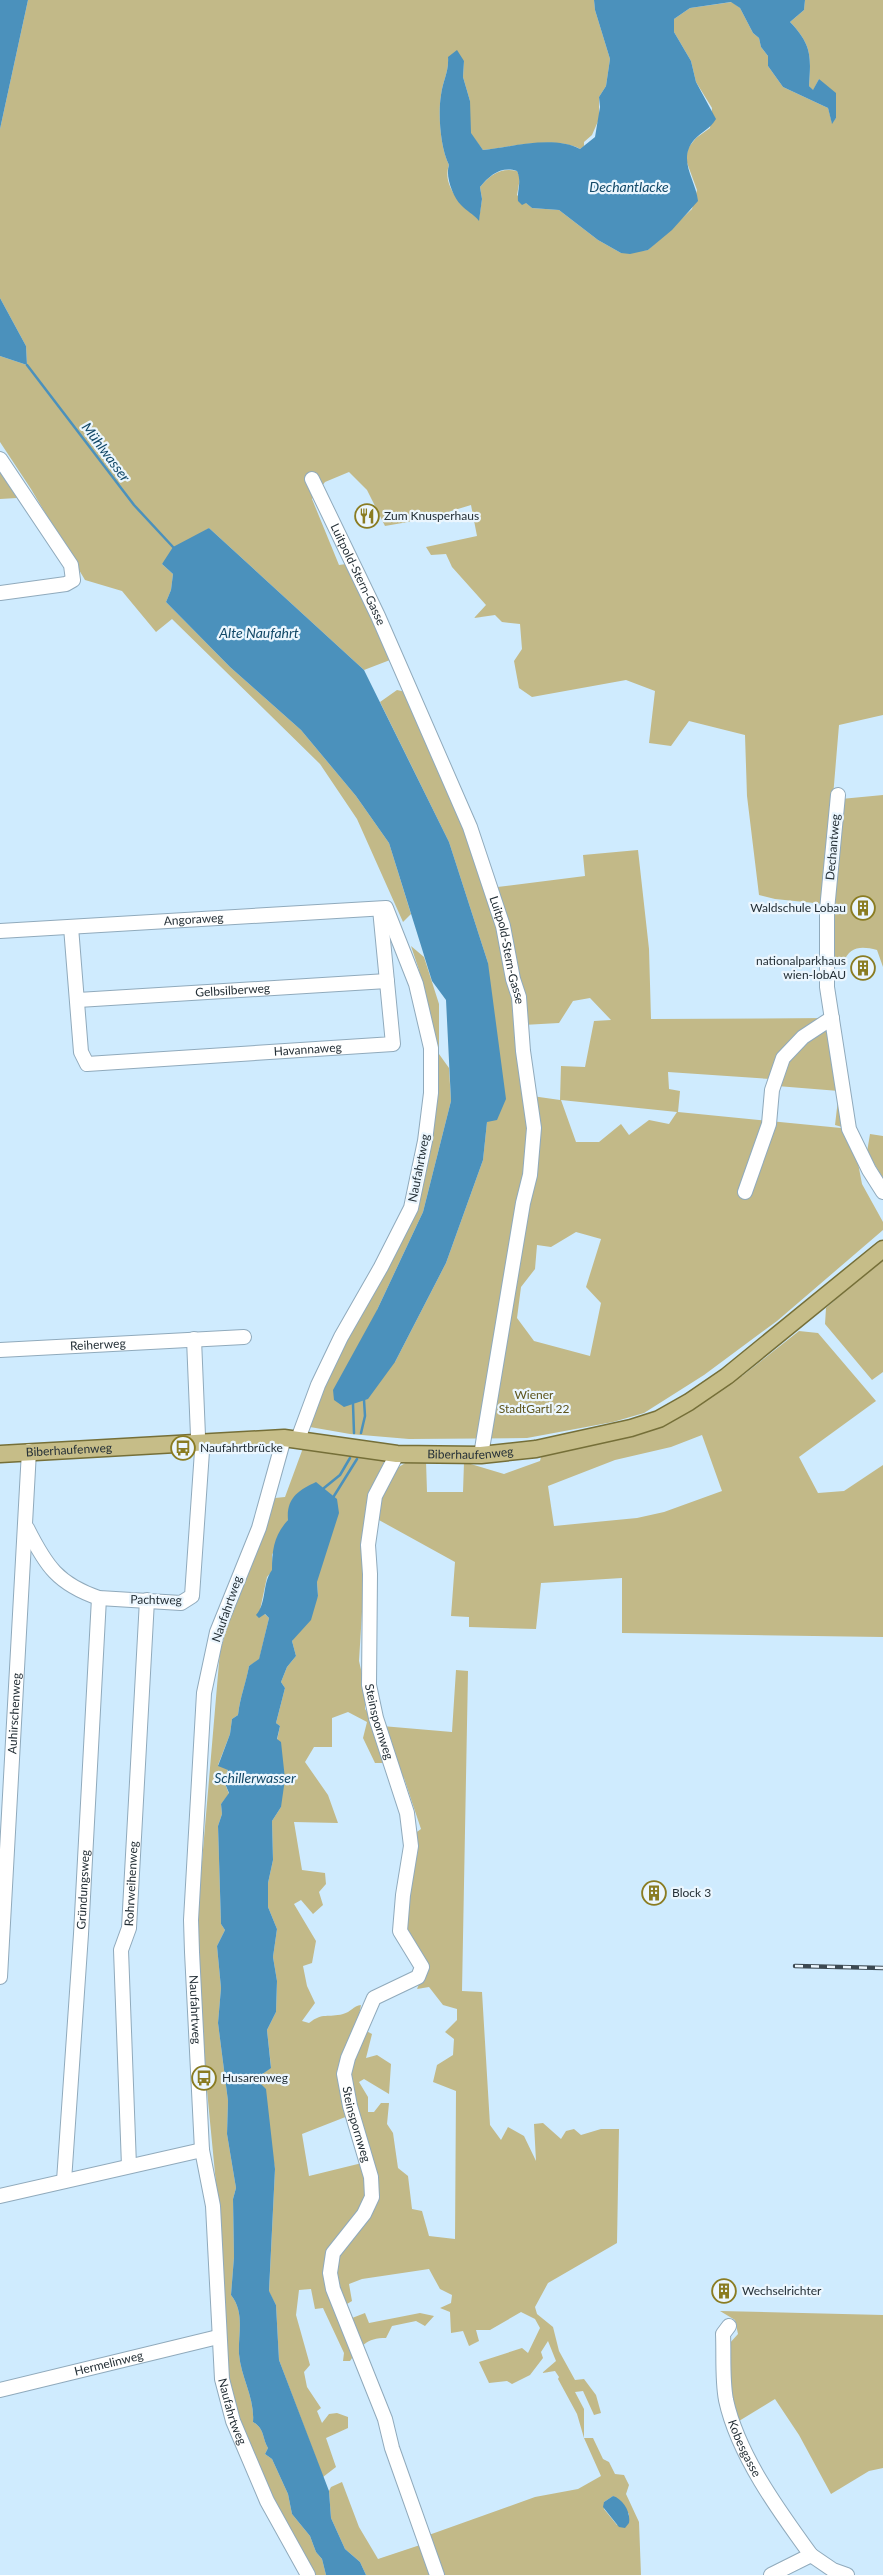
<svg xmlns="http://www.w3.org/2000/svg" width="883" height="2575" viewBox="0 0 883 2575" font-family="Lato,sans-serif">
<rect width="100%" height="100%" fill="#cfebfe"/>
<path fill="#c2b988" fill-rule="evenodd" d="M28,0H594L595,10L610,59L606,86L599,97V119L592,135L584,142V146L580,149C557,136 509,147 483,150L470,133V101L463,77L464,61L448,57C449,72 443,80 441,95C438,113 440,147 449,165C441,187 464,207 479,219L482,199L480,187C490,175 501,167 517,171L520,178L517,195L532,208L559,210L598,240L621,253L648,250L692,209L697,190L686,160L688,148L696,138L710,128L712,108L696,82L691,61L674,32V19L690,8L732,2L740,8L753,33L759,38L761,47L768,56V66L783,87L828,108L832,123L836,118L819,79L813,91L809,86C811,56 812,45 790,22L804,10L805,0H883V715L839,725L824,904L775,899L759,895L747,796L745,735L689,721L671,746L649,743L655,691L626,680L532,697L519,688L514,661L522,649L520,624L502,622L495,615L474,618L486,605L452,567L446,554L431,555L426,547L477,536L471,505L425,519L385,526L367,490L349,472L325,482L312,499L339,565L346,564L390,660L364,670L209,528L162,564L173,574L171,590L166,602L230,667L301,730L356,796L389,843L411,914L403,922L357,819L320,764L172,619L156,632L122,591L85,580L31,489L0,442V356L27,365L26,346L0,298V129Z
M0,471L17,498L0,499Z
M397,690L406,692L489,888L585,876L583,855L638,850L649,949L651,1019L832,1018L849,1129L835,1125L839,1091L777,1086L770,1079L668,1072L669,1089L680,1091L678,1112L841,1128L858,1163L862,1184L883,1222V1230L777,1321L704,1375L644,1413L613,1422L527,1438L409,1439L350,1434L310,1427L332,1366L390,1262L427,1140L426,1012L419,970L411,946L424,957L439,1004V1054L449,1068L451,1101L423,1212L377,1310L395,1362L446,1263L483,1160L487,1122L488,963L449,842L380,702ZM590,998L611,1020L594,1021L585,1067L561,1066L560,1100L525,1095L523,1025L559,1023L573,1001ZM561,1100L677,1112L669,1124L649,1120L629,1135L621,1124L599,1142H576ZM576,1232L601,1239L586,1287L601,1303L590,1356L534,1341L517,1318L521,1287L535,1269L537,1245L551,1247Z
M883,795V967L877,950C861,946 850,946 843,963L830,956L841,799Z
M870,1134L883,1136V1178L867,1152Z
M883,1258V1372L872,1380L825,1324L826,1308Z
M799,1331L818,1333L876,1401L799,1457L818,1493L844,1491L883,1465V1637L622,1633V1578L541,1583L536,1629L469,1627V1617L451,1616L455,1562L368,1514L359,1661L365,1687V1709L371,1717L385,1763H375L363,1738L367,1722L348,1712L332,1718V1747H314L305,1762L328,1795L338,1823L294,1822L302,1870L325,1873L326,1884L319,1892L323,1905L313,1914L301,1900L294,1904L316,1941L312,1963L303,1966L307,1986L315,2003L302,2021L309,2023C323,2012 328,2018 343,2014C351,2012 353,2006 361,2005L357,2026L372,2034L366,2058L377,2055L391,2064L389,2094L364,2079L359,2082L368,2097V2112H374L381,2103H389L387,2124L393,2133L398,2168L408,2176L412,2209L422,2211L429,2236L455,2239L456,2091L433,2082L437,2065L453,2055L454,2039L445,2032L457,2020V2009L443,2005L429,1987L417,1989L427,1964L405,1931L408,1893L418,1851L414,1834L421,1829L404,1778L397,1773L382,1726L452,1732L456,1670L468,1671L462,1991L482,1992L490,2125L501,2140L508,2127L524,2136L536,2161L534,2124L543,2123L561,2139L566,2131L574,2129L581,2135L601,2129H619L617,2243L548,2283L535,2307L537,2314L553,2327L559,2351L575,2380L584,2379L596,2395L601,2413L594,2415L583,2391L575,2392L584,2409V2438L577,2414L558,2379L559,2377L555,2371L542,2373L556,2361L548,2341L541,2352L543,2358L530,2375L512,2384L507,2381L489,2383L479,2362L522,2348L528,2353L540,2328L535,2319L521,2312L490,2330H476L479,2341L469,2346L463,2331L451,2333L450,2312L440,2308L451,2303L452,2295L440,2289L429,2269L362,2279L349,2284L352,2301L342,2307L347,2320L365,2313L369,2323L420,2313L434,2316L425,2326L416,2321L392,2326L386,2338C366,2338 361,2346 350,2361H343L344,2353L323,2308L315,2309L311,2289L299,2290L296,2315L310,2365L304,2372L307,2387L321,2408L317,2411L322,2423L329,2414L337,2413L348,2417V2428L326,2438L336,2467L323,2477L279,2360L276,2305L269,2292L275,2169L260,2083L261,2075L271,2067L267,2030L276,2012L277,1981L273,1957L277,1929L268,1907V1883L273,1860L272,1821L281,1807L277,1740L280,1726L276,1723L285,1688L281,1682L287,1667L296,1656L292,1641L318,1596L317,1582L288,1520L272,1555L273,1570L267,1577L260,1610L269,1618L259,1660L249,1666C246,1684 240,1697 238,1715L232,1719L230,1734L218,1765L228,1769L224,1781L229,1794L221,1804L222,1814L218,1826L221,1924L225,1930L217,1946L221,1988L218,2023L228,2101L227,2134L236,2188L233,2199L234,2257L231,2295C245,2313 238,2333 239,2354C241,2378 255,2398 253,2422C265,2429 262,2438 268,2448L265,2454L272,2459L288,2494L292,2514L310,2536L316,2552L322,2559L326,2575H315L274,2499L237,2418L225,2355L217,2194L206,2080L197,1920L220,1651L234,1605L275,1498L285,1497L303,1448L378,1457L397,1468L407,1462L426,1461L427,1492H463L464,1462L504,1474L540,1461L542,1453L639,1435L659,1427L739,1375L742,1376ZM702,1435L722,1491L664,1512L637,1518L554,1526L548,1486L615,1460L671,1447ZM348,2116L362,2163L309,2176L302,2134Z
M720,2311L883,2315V2468L869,2471L831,2494L799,2435L775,2399L739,2421L732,2405L729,2344L738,2334L735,2320Z
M584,2438H593L603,2459L609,2462L615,2474L624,2475L629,2485L626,2494L639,2522L641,2575H366L360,2562L345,2549L331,2518L329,2491L331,2487L342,2482L359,2527L378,2559L420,2545L426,2536L535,2497L578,2489L601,2476ZM613,2496L629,2514V2523L617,2525L604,2509V2502Z"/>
<path fill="#4b91bc" d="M0,0H28L0,129Z
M594,0H805L804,10L790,22C812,45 811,56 809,86L813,90L819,79L836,93V118L832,124L828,108L783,87L768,66V56L761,47L759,38L753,33L740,8L731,2L690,8L674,19V32L691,61L696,82L716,119C710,129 701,132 694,140C677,160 696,180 698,201L672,230L648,250L630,254L621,253L598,240L559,210L532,208L526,203L522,205L518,201C517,190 522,182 517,171C501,166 490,175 480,187L482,199L479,221C474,214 466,211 461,205C453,197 445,176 449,165C440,147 438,113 441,95C443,80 449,72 448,57L457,50L464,61L463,77L470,101L471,133L483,150C512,147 553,135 580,149L595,137L600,107L599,97L606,86L610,59L595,10Z
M0,298L26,346L27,365L0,356Z
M209,528L364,670L449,842L488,963L506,1099L497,1120L487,1122L483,1160L446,1263L395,1362L368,1399L344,1407L334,1400L333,1390L377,1310L423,1212L451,1101L446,1000L432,981L389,843L356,796L301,730L230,667L166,602L171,590L173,574L162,564L173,547Z
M316,1482L337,1499L339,1513L317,1582L318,1596L311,1620L292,1641L296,1656L287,1667L281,1682L285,1688L276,1723L280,1726L277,1739L281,1742L285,1779L281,1807L272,1821L273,1860L268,1883V1907L277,1929L273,1957L277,1981L276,2012L267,2030L271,2068L261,2075L260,2083L266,2089L275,2169L269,2291L276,2305L279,2360L329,2491L331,2518L345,2549L360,2562L366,2575H326L322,2559L316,2552L310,2536L292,2514L288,2494L272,2459L265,2454L268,2448C262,2438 265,2429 253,2422C255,2398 241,2378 239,2354C238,2333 245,2313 231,2295L234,2257L233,2199L236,2188L227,2134L228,2101L218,2023L221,1988L217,1946L225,1930L221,1924L218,1826L222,1814L221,1804L229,1793L224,1781L228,1770L218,1766L230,1734L232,1719L238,1715C240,1697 246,1683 249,1666L259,1659L269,1618L265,1614L259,1618L256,1615C267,1603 262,1583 272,1570C272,1550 274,1535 288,1520C286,1498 299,1490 316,1482Z
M613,2496C623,2499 631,2512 629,2523L625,2528L619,2527L603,2507L604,2502Z"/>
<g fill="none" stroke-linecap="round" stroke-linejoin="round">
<path stroke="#4b91bc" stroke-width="2.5" d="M27,365L134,505L173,547
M353,1404L354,1433
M361,1433L365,1416L364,1400
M324,1488L340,1475L350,1458
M334,1496L357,1459"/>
<g stroke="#90aabc" stroke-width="16">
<g id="minor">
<path d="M0,459L71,565L73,580L66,584L0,593"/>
<path id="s1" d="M312,479L378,616L470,827L503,926L513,979L519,997L523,1051L534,1128L530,1175L523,1203L481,1455"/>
<path d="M838,795L827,910V987L849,1129L869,1170L883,1192"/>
<path id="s2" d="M71,927L81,1052L87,1064L393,1044L380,909"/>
<path id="s3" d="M0,931L386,908L416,984L431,1048V1093L425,1141L411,1208L381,1267L341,1337L318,1385L298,1439"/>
<path id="s4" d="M78,1000L387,981"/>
<path d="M745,1192L769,1124L772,1090L783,1058L803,1037L832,1018"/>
<path id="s5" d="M0,1350L244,1337"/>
<path id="s6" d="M284,1438L259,1528L217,1632L204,1693L191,1920L192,1952L202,2150L213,2206L222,2379L233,2421L267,2501L308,2575"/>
<path id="s7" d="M397,1454L375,1496L368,1545L370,1574L369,1685L376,1718L407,1813L411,1846L403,1895L400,1931L422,1967L418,1977L374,1998L348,2058L344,2074L350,2106L371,2177L372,2197L364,2214L333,2253L330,2273L333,2289L385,2419L392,2448L437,2575"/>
<path d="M27,1528C46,1566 58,1584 99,1598L181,1603L192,1596L202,1451L198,1436L194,1339"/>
<path id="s8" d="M0,1977L29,1451"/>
<path id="s9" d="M129,2166L121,1950L129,1928L147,1600"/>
<path id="s10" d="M64,2181L81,1934L99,1598"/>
<path d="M0,2196L202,2150"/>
<path id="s11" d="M729,2326L723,2334C724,2355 722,2379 726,2400C738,2455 779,2511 811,2555"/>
<path id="s12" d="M0,2390L218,2337"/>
<path d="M771,2575L811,2555L833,2570L847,2575"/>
</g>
</g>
<g stroke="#756f38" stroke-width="19">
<g id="major">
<path id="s13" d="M0,1454L284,1438L397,1454L481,1455L536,1449L631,1428L659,1419L689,1402L727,1376L883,1249"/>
</g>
</g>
<use href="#minor" stroke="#fff" stroke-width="14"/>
<use href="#major" stroke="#c6bd88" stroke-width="16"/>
<g stroke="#3c4952" stroke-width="4.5">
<path id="rail" d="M795,1966L883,1968"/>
</g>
<use href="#rail" stroke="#ebf6fe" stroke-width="2.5" stroke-dasharray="8" stroke-linecap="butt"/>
</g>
<defs>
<g id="restaurant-ring" transform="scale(1.25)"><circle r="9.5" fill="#ebf6fe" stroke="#8a7c22" stroke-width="1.5"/><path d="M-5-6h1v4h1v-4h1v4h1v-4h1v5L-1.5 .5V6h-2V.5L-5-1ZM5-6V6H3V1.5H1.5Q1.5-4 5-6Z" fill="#8a7c22"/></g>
<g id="building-ring" transform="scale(1.25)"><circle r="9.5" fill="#ebf6fe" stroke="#8a7c22" stroke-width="1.5"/><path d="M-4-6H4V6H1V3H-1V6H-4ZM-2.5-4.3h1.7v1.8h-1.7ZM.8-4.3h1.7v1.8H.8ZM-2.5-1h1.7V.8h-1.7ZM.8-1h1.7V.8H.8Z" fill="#8a7c22"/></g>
<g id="bus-ring" transform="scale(1.25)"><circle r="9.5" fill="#ebf6fe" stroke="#8a7c22" stroke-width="1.5"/><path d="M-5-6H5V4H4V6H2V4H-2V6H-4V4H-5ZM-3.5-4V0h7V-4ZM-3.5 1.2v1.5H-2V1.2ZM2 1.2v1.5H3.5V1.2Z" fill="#8a7c22"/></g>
</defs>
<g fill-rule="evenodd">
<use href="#restaurant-ring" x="367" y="516"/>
<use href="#building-ring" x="863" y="908"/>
<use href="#building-ring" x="863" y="968"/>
<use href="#bus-ring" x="183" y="1448"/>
<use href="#building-ring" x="654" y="1893"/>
<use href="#bus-ring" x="204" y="2078"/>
<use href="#building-ring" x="724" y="2291"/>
</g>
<g text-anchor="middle" stroke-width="4.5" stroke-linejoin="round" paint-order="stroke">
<g font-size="12" fill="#253037" stroke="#ebf6fe" text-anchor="start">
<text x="384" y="520">Zum Knusperhaus</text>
<text x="846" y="912" text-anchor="end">Waldschule Lobau</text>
<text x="846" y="965" text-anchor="end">nationalparkhaus<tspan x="846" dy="14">wien-lobAU</tspan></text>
<text x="200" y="1452">Naufahrtbrücke</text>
<text x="672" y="1897">Block 3</text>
<text x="222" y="2082">Husarenweg</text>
<text x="742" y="2295">Wechselrichter</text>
</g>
<g font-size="12" fill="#253037" stroke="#ebf6fe">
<text dy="4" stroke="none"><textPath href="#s1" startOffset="106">Luitpold-Stern-Gasse</textPath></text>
<text transform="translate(833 847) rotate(-85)" y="4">Dechantweg</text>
<text dy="4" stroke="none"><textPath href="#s3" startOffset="194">Angoraweg</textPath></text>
<text dy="4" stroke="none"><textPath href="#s1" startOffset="511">Luitpold-Stern-Gasse</textPath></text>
<text dy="4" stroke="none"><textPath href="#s4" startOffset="155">Gelbsilberweg</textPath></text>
<text dy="4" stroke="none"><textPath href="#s2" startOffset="360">Havannaweg</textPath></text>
<text transform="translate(419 1168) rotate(-79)" y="4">Naufahrtweg</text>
<text dy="4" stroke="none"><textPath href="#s5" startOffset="98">Reiherweg</textPath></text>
<text dy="4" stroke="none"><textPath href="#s13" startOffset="69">Biberhaufenweg</textPath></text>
<text dy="4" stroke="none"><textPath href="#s13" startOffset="472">Biberhaufenweg</textPath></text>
<text transform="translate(156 1600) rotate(1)" y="4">Pachtweg</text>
<text transform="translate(227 1609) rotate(-71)" y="4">Naufahrtweg</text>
<text dy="4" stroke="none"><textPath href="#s8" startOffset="264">Auhirschenweg</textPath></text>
<text dy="4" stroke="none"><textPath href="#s7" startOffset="275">Steinspornweg</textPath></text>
<text dy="4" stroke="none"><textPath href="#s9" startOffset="284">Rohrweihenweg</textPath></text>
<text dy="4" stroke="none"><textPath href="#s10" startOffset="292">Gründungsweg</textPath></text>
<text dy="4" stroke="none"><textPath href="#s6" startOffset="585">Naufahrtweg</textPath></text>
<text dy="4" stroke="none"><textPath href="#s7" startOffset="725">Steinspornweg</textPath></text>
<text dy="4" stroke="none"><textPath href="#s12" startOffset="112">Hermelinweg</textPath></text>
<text dy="4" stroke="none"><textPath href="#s6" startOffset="990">Naufahrtweg</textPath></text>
<text dy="4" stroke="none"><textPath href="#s11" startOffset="128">Kobesgasse</textPath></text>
</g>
<g font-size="12" fill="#5d541c" stroke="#ebf6fe">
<text x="534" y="1399">Wiener<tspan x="534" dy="14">StadtGartl 22</tspan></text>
</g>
<g font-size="14" font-style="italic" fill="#134968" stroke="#ebf6fe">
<text x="629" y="192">Dechantlacke</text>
<text transform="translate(106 452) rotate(53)" y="5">Mühlwasser</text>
<text x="259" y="638">Alte Naufahrt</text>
<text x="255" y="1783">Schillerwasser</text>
</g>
</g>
</svg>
